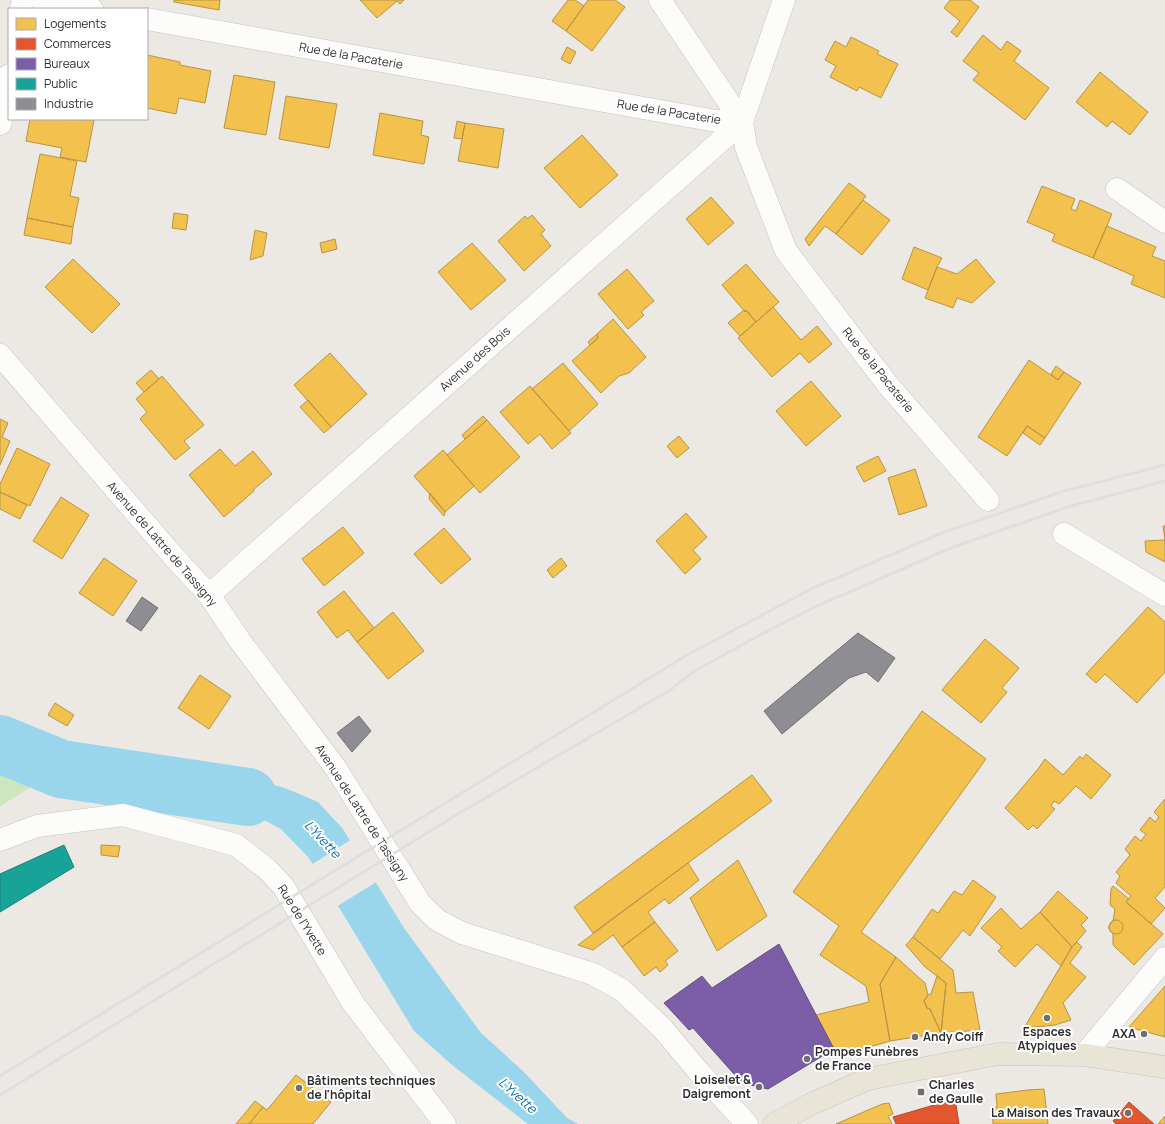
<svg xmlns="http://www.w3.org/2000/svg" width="1165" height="1124" viewBox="0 0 1165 1124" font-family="Manrope,sans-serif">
<rect width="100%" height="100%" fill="#ece8e4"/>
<path fill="#cee6be" d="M0,744L61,769L0,806Z"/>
<path fill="#99d6ec" d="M169,773L252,779L285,788L318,802L343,829L404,928L481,1033L525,1073L567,1118L578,1124H528L452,1065L414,1031L309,858L281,829L244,809L170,803Z"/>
<path fill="#ece8e4" d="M352,839L378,881L336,907L311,865Z"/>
<path fill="#f2c14e" stroke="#b79544" d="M174,0H220L219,10L174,2Z
M360,0H404L400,4L397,1L377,18Z
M568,0H575L584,6L566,31L552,21Z
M588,0H615L625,7L592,51L566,31Z
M950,0H970L979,7L957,37L951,32L960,21L944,8Z
M983,35L1001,50L1007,41L1021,51L1014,61L1049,88L1025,120L973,80L979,73L963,61Z
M851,37L879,51L877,54L898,64L881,98L859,87L857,91L830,77L836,66L825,60L835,41L846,47Z
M567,47L576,52L570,64L561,59Z
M147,55L180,62V65L211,71L205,103L179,98L176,114L147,108Z
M1100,72L1148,112L1130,135L1112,121L1107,127L1076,102Z
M234,75L275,82L266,135L224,128Z
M286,96L337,104L329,148L279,139Z
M380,113L423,121L421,135L429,137L424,164L373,155Z
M30,119L94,120L86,162L60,157L62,148L26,141Z
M457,121L465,123L462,139L454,138Z
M465,123L504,129L498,168L458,161Z
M582,135L618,175L580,208L544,168Z
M40,154L77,161L70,196L79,198L73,227L27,218Z
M849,183L866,196L836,234L825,226L809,246L805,239Z
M1042,186L1075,199L1071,209L1076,211L1080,200L1112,214L1093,258L1052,241L1055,234L1027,222Z
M711,197L734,223L708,245L686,219Z
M863,200L890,220L862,255L836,234Z
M174,213L188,215L186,230L172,228Z
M532,215L545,230L541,234L551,246L524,271L498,241L525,216L527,219Z
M27,218L73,227L71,244L24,235Z
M1107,226L1156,247L1152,256L1165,261V298L1131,284L1134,276L1093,258Z
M255,230L267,233L263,256L250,260Z
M335,239L337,249L322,253L320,243Z
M472,243L506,280L471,310L438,272Z
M914,247L942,258L937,267L928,290L902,279Z
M73,259L120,304L92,333L45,287Z
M976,259L995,282L972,303L957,298L953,308L925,298L937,267L957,274Z
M746,264L779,302L756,322L746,310L745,312L722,285Z
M627,269L654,301L641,312L644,315L628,329L598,294Z
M773,307L801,340L817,326L832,344L809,363L800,353L772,377L738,338Z
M744,310L745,312L746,310L756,322L740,336L728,323Z
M613,319L646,357L629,373L619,376L601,393L572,361L598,338L597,334Z
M597,334L598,338L590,345L588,342Z
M330,353L367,394L331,427L294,385Z
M1029,360L1058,380L1064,372L1081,383L1045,438L1027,426L1007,456L978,437Z
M563,363L598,404L569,431L532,389Z
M1056,366L1064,372L1058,380L1051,374Z
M151,370L159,379L144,392L136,383Z
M162,376L204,425L184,441L190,448L175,460L140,419L147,412L136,399Z
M811,381L841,416L806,446L776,411Z
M530,386L571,433L552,449L540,434L528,444L500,412Z
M308,400L331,427L324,433L300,407Z
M483,416L487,420L465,439L462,435Z
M0,419L8,423L2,437L10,441L0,465Z
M487,420L520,457L480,493L447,455Z
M1027,426L1045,438L1040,445L1023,433Z
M679,436L689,448L677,458L667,446Z
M17,448L50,464L30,506L0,492V484Z
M220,449L235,466L253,451L272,474L253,490L254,491L224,517L189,475Z
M443,450L474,486L445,512L414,476Z
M878,456L886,471L864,482L856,467Z
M915,469L927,506L899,515L888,478Z
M0,492L27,505L20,519L0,509Z
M430,493L445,512L444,516L429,499Z
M61,497L89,515L62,559L33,541Z
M686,513L707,537L693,550L701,559L685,574L656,541Z
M1163,526H1165V562L1146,552L1145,541L1165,540Z
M343,527L364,553L324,586L302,559Z
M444,528L471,559L441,584L414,554Z
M104,558L137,581L113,616L79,593Z
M561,558L567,566L553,578L547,570Z
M344,591L374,628L357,642L348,630L337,638L317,612Z
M1148,607L1165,622V672L1137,703L1105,674L1096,683L1086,674Z
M393,612L424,651L388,679L357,642Z
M985,639L1019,668L1002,688L1007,692L981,723L942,690Z
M200,675L231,696L209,729L178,708Z
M55,703L74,715L67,726L48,715Z
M922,711L986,759L861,932L896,957L880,984L890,1041L838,1056L816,1015L869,1002L866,986L820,955L839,926L793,892Z
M1086,754L1111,775L1091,799L1076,786L1059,804L1054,801L1051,806L1055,809L1037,829L1033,825L1028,830L1005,808L1038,769L1045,759L1063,775L1080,756L1083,759Z
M752,775L772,801L593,933L574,907Z
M1165,799V887L1155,898L1165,908L1151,924L1126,902L1131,896L1116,883L1120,876L1116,872L1130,855L1125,849L1135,836L1141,841L1146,834L1140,830L1150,817L1155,822L1159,817L1154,812Z
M101,845L120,846L118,857L101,855Z
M738,860L767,916L717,951L690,898Z
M688,863L699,880L669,904L665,899L648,912L655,922L622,947L613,935L593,950L578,945Z
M973,880L996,897L970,936L963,930L940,959L913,937L932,909L938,913L954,891L962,895Z
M1113,886L1129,899L1126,902L1163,934L1134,965L1113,945V934L1109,929V926L1113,921L1115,909L1110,905L1111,889Z
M1058,891L1088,918L1081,925L1086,931L1072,947L1040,912Z
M1001,908L1021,929L1040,912L1072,947L1061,966L1037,944L1015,967L998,951L1002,947L981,928Z
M1109 927a7 7 0 1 1 14 0a7 7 0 1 1-14 0Z
M655,922L678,951L665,961L668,965L660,972L656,967L644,976L622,947Z
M913,937L953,970L956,993L973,992L980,1030L941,1033L946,983L925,967L906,945Z
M1077,942L1082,947L1070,963L1086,977L1063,1003L1071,1020L1055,1025L1024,1028L1072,947Z
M896,957L925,983L928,995L924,1001L927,1008L930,1009L941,1033L890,1041L880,984Z
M937,976L946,983L941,1033L930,1009L927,1008L924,1001L928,995L931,994Z
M1165,986V1037L1129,1027Z
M296,1075L331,1102L313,1124H249L263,1107L267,1110Z
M1044,1089L1048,1124H993L992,1108L997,1107L996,1094L1028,1090Z
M255,1101L263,1107L249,1124H236Z
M889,1103L893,1114L888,1116L892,1124H836L882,1104Z
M1165,1116V1124H1158Z"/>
<path fill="#e4572e" stroke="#ad4b2e" d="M955,1099L959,1124H896L893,1117Z
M1129,1102L1154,1124H1116L1113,1121Z"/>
<path fill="#7b5ea7" stroke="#645083" d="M779,944L834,1049L768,1089L742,1083L693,1028L689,1030L664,1003L702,976L712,988Z"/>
<path fill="#17a398" stroke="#1e8078" d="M64,845L74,867L0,912V874Z"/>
<path fill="#8d8d92" stroke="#707074" d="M142,597L158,608L141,631L126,621Z
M858,633L895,658L878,682L866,672L849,678L782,734L764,711Z
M359,716L371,731L352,752L337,733Z"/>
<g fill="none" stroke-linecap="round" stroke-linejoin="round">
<path stroke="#99d6ec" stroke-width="58" d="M0,744L61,769L248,797"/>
<g stroke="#c5c4c5" stroke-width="23">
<path id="minor" d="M42,0L92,9
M660,0L742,122L746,147L786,251L888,385L988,500
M21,9L23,0
M147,19L716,121L742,122
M0,124L9,75
M1117,189L1165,222
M0,355L173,556L209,595L240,641L335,767L420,903L437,920L462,933L593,974L622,990L662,1028L699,1072L747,1124
M1064,534L1165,595
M209,595L742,122L784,0
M0,840L37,826L123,815L236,845L267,869L283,886L353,1003L445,1124
M1084,1055L1165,958"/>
</g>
<g stroke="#c6c5c4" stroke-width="23">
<path id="major" d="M774,1124L811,1104L868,1079L998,1054L1084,1055L1165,1067"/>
</g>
<use href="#minor" stroke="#fcfcfb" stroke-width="22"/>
<use href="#major" stroke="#e8e4d6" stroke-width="22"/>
<path stroke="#dfdfe1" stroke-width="3" d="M0,1076L687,655L811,589L947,531L1064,491L1165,465
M0,1095L458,814L667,692L696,670L760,635L817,606L953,547L1071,506L1165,481"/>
</g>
<g fill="#706f6e" stroke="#fff" stroke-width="1.5">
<circle cx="1047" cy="1018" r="4"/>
<circle cx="1144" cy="1034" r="4"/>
<circle cx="915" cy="1037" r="4"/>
<circle cx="807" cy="1059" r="4"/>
<circle cx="759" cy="1087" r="4"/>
<circle cx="299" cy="1088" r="4"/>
<rect x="917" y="1088" width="8" height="8" rx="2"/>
<circle cx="1128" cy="1113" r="4"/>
</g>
<g text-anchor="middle" stroke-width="4" stroke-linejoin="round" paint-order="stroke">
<g font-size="12" fill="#2e2e2e" stroke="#fff">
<text transform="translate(351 56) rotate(10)" y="4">Rue de la Pacaterie</text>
<text transform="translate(669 112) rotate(9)" y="4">Rue de la Pacaterie</text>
<text transform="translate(475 359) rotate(-42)" y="4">Avenue des Bois</text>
<text transform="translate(878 370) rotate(51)" y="4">Rue de la Pacaterie</text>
<text transform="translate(162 544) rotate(49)" y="4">Avenue de Lattre de Tassigny</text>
<text transform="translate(362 813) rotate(57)" y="4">Avenue de Lattre de Tassigny</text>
<text transform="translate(302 920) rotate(58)" y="4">Rue de l'Yvette</text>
</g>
<g font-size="12" font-weight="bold" fill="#2e2e2e" stroke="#fff" text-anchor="start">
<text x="1047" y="1036" text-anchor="middle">Espaces<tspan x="1047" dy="14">Atypiques</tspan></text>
<text x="1136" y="1038" text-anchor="end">AXA</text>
<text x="923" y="1041">Andy Coiff</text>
<text x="815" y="1056">Pompes Funèbres<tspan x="815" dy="14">de France</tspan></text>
<text x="751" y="1084" text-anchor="end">Loiselet &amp;<tspan x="751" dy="14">Daigremont</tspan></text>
<text x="307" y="1085">Bâtiments techniques<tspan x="307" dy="14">de l'hôpital</tspan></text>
<text x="929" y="1089">Charles<tspan x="929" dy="14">de Gaulle</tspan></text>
<text x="1120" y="1117" text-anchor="end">La Maison des Travaux</text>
</g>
<g font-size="13" font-style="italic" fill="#0d6fa3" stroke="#fff">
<text transform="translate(323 839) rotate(47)" y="5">L'Yvette</text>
<text transform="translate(518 1095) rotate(42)" y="5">L'Yvette</text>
</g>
</g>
<rect x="8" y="8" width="140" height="112" fill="#ffffff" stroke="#ababab"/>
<rect x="16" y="18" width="20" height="12" fill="#f2c14e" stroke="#ababab"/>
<text x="44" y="28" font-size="12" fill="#2e2e2e">Logements</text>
<rect x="16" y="38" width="20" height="12" fill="#e4572e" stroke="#ababab"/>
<text x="44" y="48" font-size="12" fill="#2e2e2e">Commerces</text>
<rect x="16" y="58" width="20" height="12" fill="#7b5ea7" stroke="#ababab"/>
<text x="44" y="68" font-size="12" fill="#2e2e2e">Bureaux</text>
<rect x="16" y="78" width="20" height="12" fill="#17a398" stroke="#ababab"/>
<text x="44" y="88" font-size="12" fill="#2e2e2e">Public</text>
<rect x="16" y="98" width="20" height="12" fill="#8d8d92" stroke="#ababab"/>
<text x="44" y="108" font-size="12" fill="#2e2e2e">Industrie</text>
</svg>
